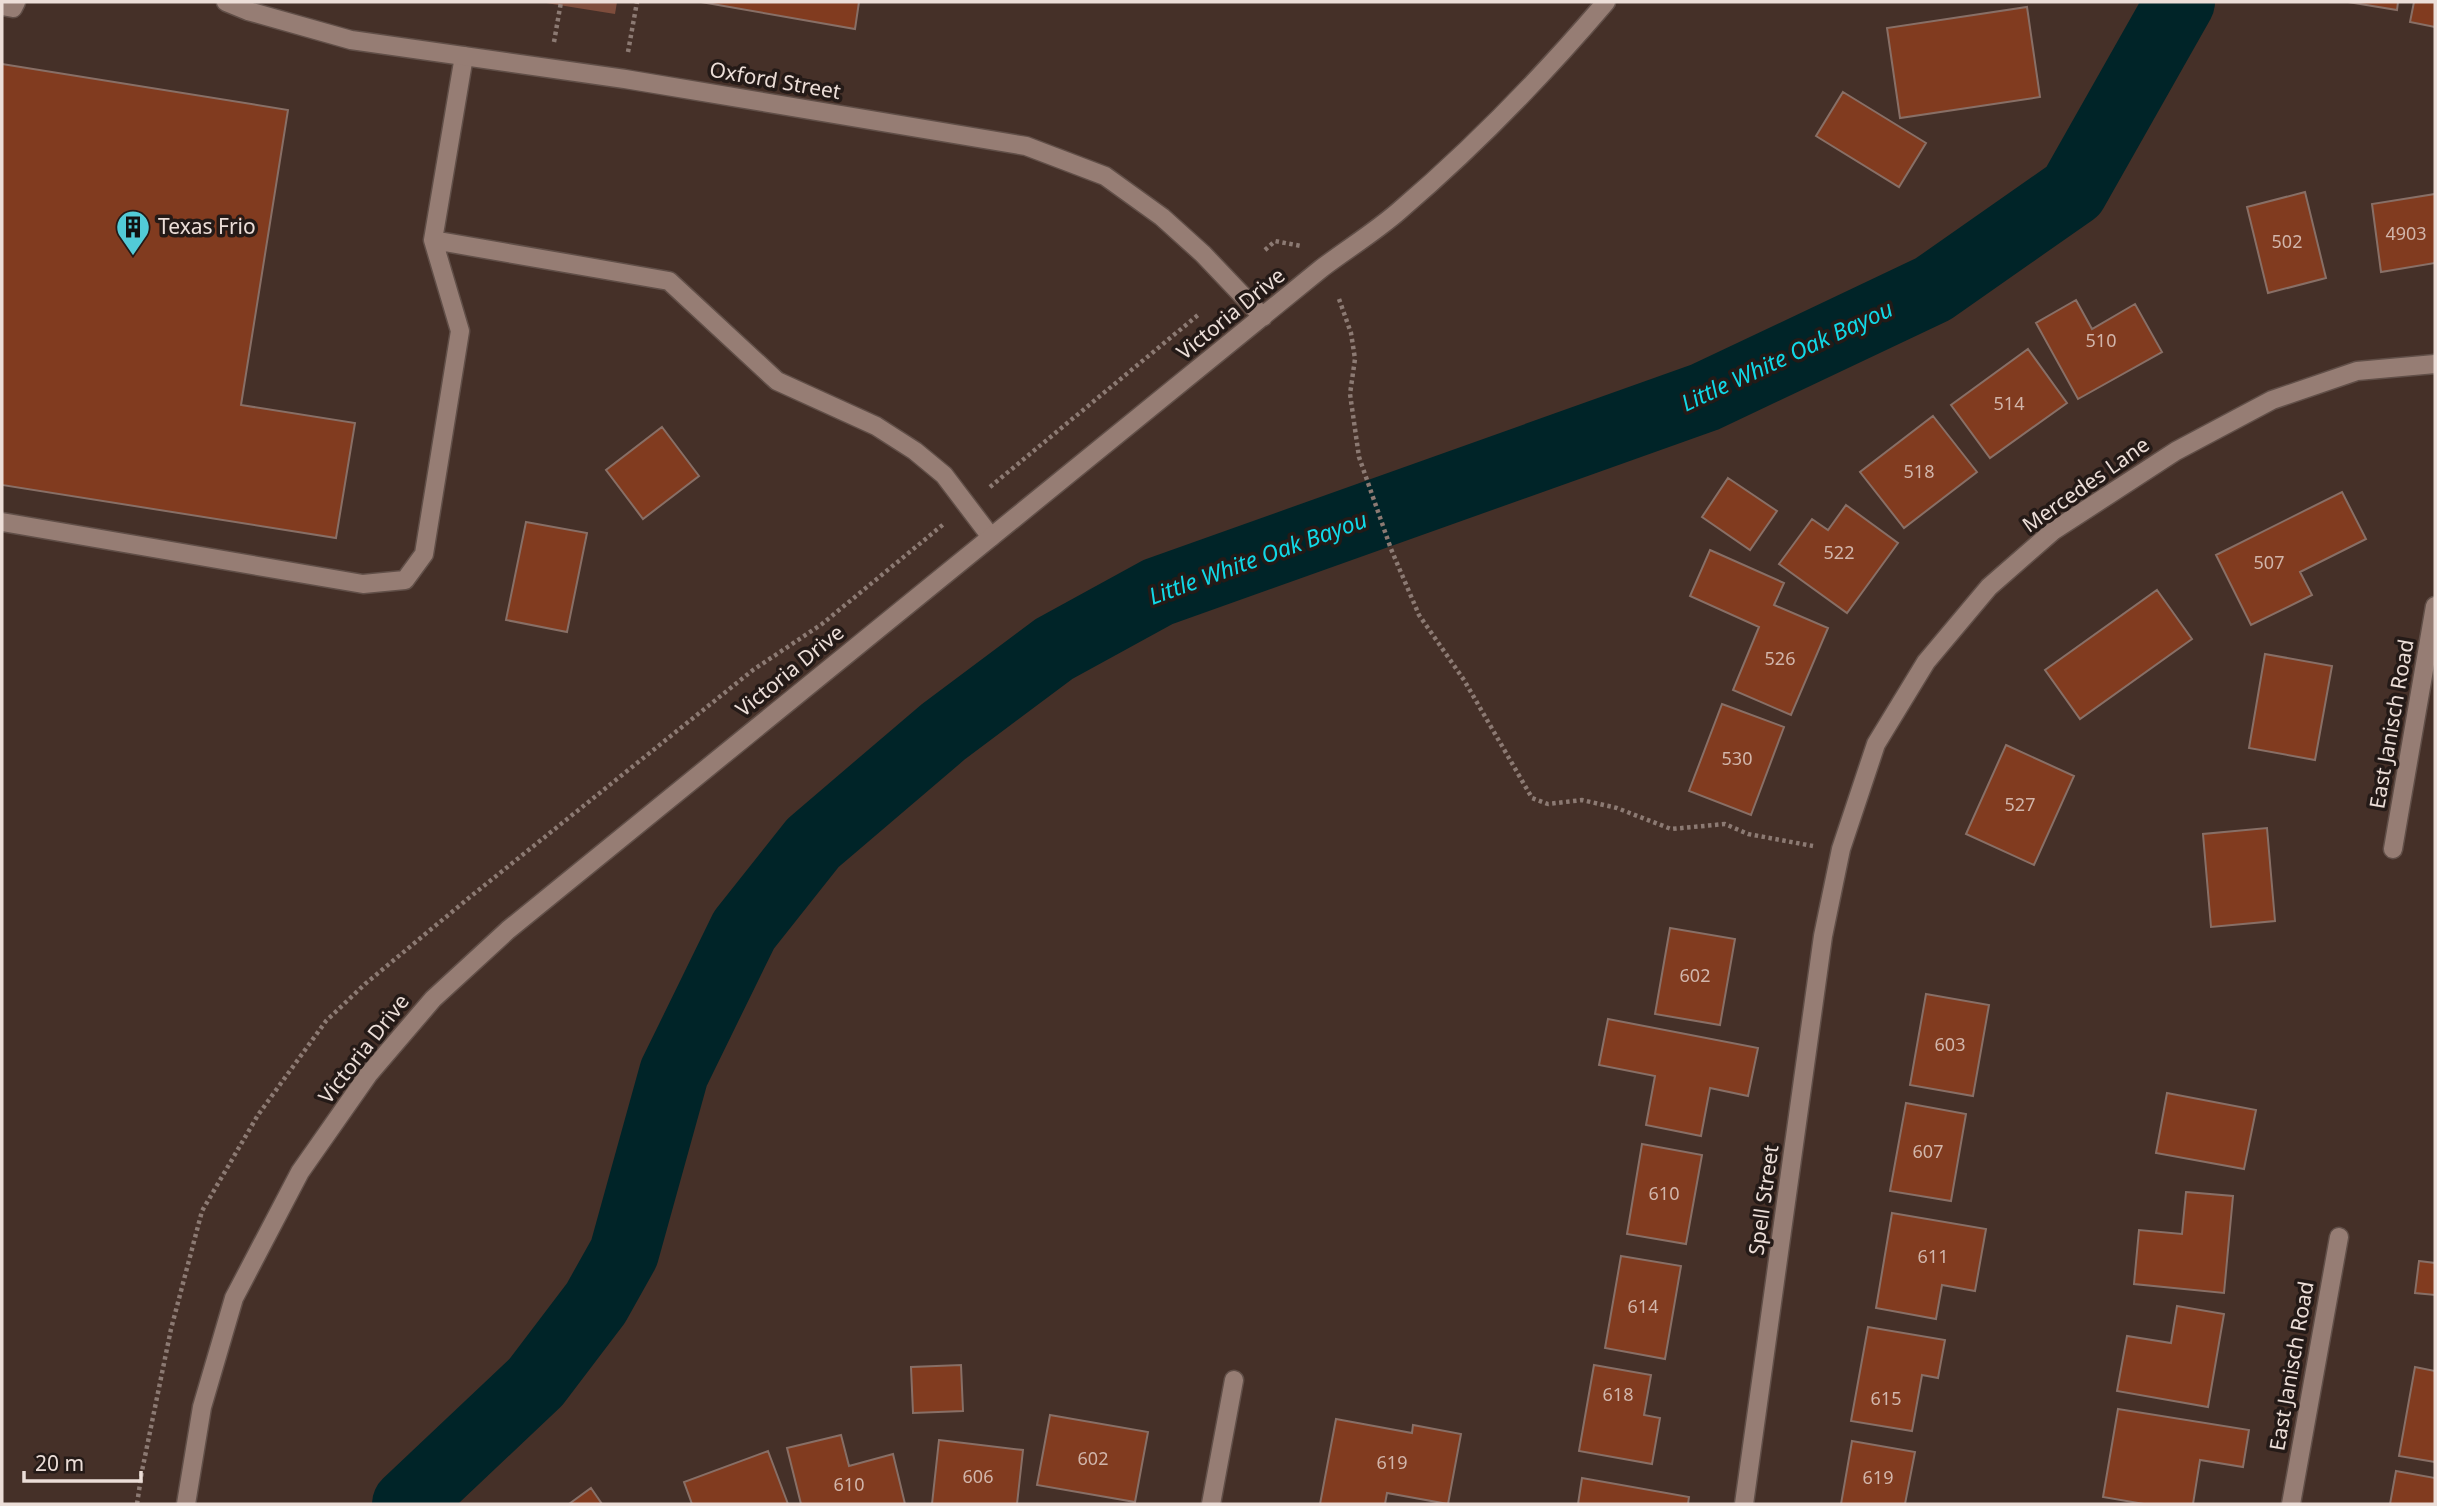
<svg xmlns="http://www.w3.org/2000/svg" width="2437" height="1506" viewBox="0 0 2437 1506" font-family="'Noto Sans',sans-serif">
<rect width="100%" height="100%" fill="#453028"/>
<path fill="#7e4d3c" d="M540,2H617L615,14Z"/>
<g fill="none" stroke-linecap="round" stroke-linejoin="round">
<path stroke="#002428" stroke-width="70" d="M407,1504L536,1382L596,1303L624,1253L674,1073L744,930L813,843L943,732L1054,649L1158,592L1705,397L1933,289L2073,191L2180,2"/>
</g>
<path fill="#813b1f" stroke="#886f66" stroke-width="2" d="M701,2H859L855,29Z
M2348,2H2398L2397,10Z
M2414,2H2435V27L2410,22Z
M2027,7L2040,97L1900,118L1887,28Z
M2,64L288,110L241,405L355,423L336,538L2,485Z
M1843,92L1926,143L1899,187L1816,136Z
M2305,192L2326,278L2268,293L2247,207Z
M2435,194V263L2381,272L2372,204Z
M2076,300L2092,329L2135,304L2162,352L2078,399L2036,323Z
M2028,349L2067,403L1990,458L1951,405Z
M1933,416L1977,472L1904,528L1860,472Z
M662,427L699,476L643,519L606,470Z
M1728,478L1777,511L1750,550L1702,517Z
M2342,492L2366,539L2300,572L2312,595L2251,625L2216,555Z
M1846,505L1898,543L1847,613L1779,564L1812,519L1828,530Z
M526,522L587,533L567,632L506,620Z
M1710,550L1784,583L1774,605L1828,628L1791,715L1733,690L1759,627L1690,596Z
M2157,590L2192,639L2080,719L2045,670Z
M2265,654L2332,666L2315,760L2249,748Z
M1722,704L1784,727L1751,815L1689,791Z
M2006,745L2074,776L2034,865L1966,834Z
M2267,828L2275,921L2211,927L2203,834Z
M1670,928L1735,939L1720,1025L1655,1014Z
M1926,994L1989,1005L1973,1096L1910,1085Z
M1608,1019L1758,1048L1748,1096L1710,1088L1701,1136L1646,1125L1655,1076L1599,1065Z
M2167,1093L2256,1110L2244,1169L2156,1153Z
M1906,1103L1966,1114L1951,1201L1890,1191Z
M1642,1144L1702,1155L1686,1244L1627,1234Z
M2186,1192L2233,1196L2224,1293L2134,1284L2139,1230L2182,1234Z
M1892,1213L1986,1229L1975,1291L1942,1285L1936,1319L1876,1308Z
M1621,1256L1681,1266L1665,1359L1605,1348Z
M2419,1261L2435,1263V1295L2415,1293Z
M2177,1306L2224,1314L2208,1407L2117,1391L2127,1336L2171,1343Z
M1868,1327L1945,1340L1938,1378L1922,1375L1912,1431L1851,1421Z
M961,1365L963,1411L913,1413L911,1367Z
M1594,1365L1651,1375L1644,1415L1660,1418L1652,1464L1579,1451Z
M2415,1367L2435,1371V1462L2399,1456Z
M2118,1409L2249,1430L2243,1467L2200,1460L2193,1504H2144L2103,1497Z
M1050,1415L1148,1432L1135,1502L1037,1485Z
M1336,1419L1412,1433L1413,1425L1461,1434L1448,1504L1387,1493L1385,1504H1320Z
M841,1435L849,1466L893,1454L905,1504H801L787,1448Z
M939,1440L1023,1450L1017,1504H932Z
M1852,1441L1915,1452L1905,1504H1841Z
M768,1451L788,1504H692L684,1482Z
M2396,1471L2435,1478V1504H2390Z
M1582,1478L1689,1497L1688,1504H1578Z
M591,1488L602,1504H569Z"/>
<g fill="none" stroke-linecap="round" stroke-linejoin="round">
<g stroke="#614f48" stroke-width="21">
<path id="service" d="M2,6L13,8L16,2
M433,240L669,281L777,381L876,426L915,451L944,475L991,537
M2,522L363,584L405,580L424,554L460,331L433,240L464,56"/>
</g>
<g stroke="#614f48" stroke-width="21">
<path id="minor" d="M2393,849L2435,606
M1211,1504L1234,1380
M1744,1504L1823,936L1841,849L1876,744L1926,662L1989,587L2053,531L2176,451L2272,400L2357,371L2435,364
M2291,1504L2339,1237"/>
</g>
<g stroke="#614f48" stroke-width="21">
<path id="tertiary" d="M226,2L248,11L351,40L625,79L1026,146L1105,176L1162,217L1203,254L1263,317
M186,1504L202,1407L234,1298L300,1172L368,1075L433,999L508,930L1322,268C1347,249 1375,232 1399,211C1474,147 1542,77 1606,2"/>
</g>
<path stroke="#8c7a73" stroke-width="4.5" stroke-dasharray="3.5 3.5" stroke-linecap="butt" d="M554,42L561,2
M628,52L637,2
M1265,250L1275,241L1301,246
M1339,299L1351,333L1355,359L1350,394L1359,457L1391,549L1419,615L1464,680L1532,798L1548,804L1582,800L1617,808L1671,829L1725,824L1748,834L1813,846
M990,487L1198,315
M137,1504L142,1471L171,1329L202,1211L258,1115L326,1021L365,984L470,897L753,670L822,624L945,523"/>
<use href="#service" stroke="#967d74" stroke-width="18"/>
<use href="#minor" stroke="#967d74" stroke-width="18"/>
<use href="#tertiary" stroke="#967d74" stroke-width="18"/>
</g>
<defs>
<g id="building-pin" transform="scale(1.75)"><path d="M0 17L-7.5 6A9.5 9.5 0 1 1 7.5 6Z" fill="#52cbd7" stroke="#241a17"/><path d="M-4-6H4V6H1V3H-1V6H-4ZM-2.5-4.3h1.7v1.8h-1.7ZM.8-4.3h1.7v1.8H.8ZM-2.5-1h1.7V.8h-1.7ZM.8-1h1.7V.8H.8Z" fill="#111"/></g>
</defs>
<g fill-rule="evenodd">
<use href="#building-pin" x="133" y="227"/>
</g>
<g text-anchor="middle" stroke-width="7" stroke-linejoin="round" paint-order="stroke">
<g font-size="18" fill="#d1b5aa">
<text x="2406" y="240">4903</text>
<text x="2287" y="248">502</text>
<text x="2101" y="347">510</text>
<text x="2009" y="410">514</text>
<text x="1919" y="478">518</text>
<text x="1839" y="559">522</text>
<text x="2269" y="569">507</text>
<text x="1780" y="665">526</text>
<text x="1737" y="765">530</text>
<text x="2020" y="811">527</text>
<text x="1695" y="982">602</text>
<text x="1950" y="1051">603</text>
<text x="1928" y="1158">607</text>
<text x="1664" y="1200">610</text>
<text x="1933" y="1263">611</text>
<text x="1643" y="1313">614</text>
<text x="1618" y="1401">618</text>
<text x="1886" y="1405">615</text>
<text x="1093" y="1465">602</text>
<text x="1392" y="1469">619</text>
<text x="978" y="1483">606</text>
<text x="1878" y="1484">619</text>
<text x="849" y="1491">610</text>
</g>
<g font-size="21" fill="#ecded8" stroke="#241a17">
<text transform="translate(775 81) rotate(10)" y="7">Oxford Street</text>
<text transform="translate(1231 314) rotate(-39)" y="7">Victoria Drive</text>
<text transform="translate(2086 485) rotate(-35)" y="7">Mercedes Lane</text>
<text transform="translate(790 671) rotate(-39)" y="7">Victoria Drive</text>
<text transform="translate(2392 724) rotate(-80)" y="7">East Janisch Road</text>
<text transform="translate(364 1049) rotate(-52)" y="7">Victoria Drive</text>
<text transform="translate(1764 1200) rotate(-82)" y="7">Spell Street</text>
<text transform="translate(2292 1366) rotate(-80)" y="7">East Janisch Road</text>
</g>
<g font-size="21" fill="#ecded8" stroke="#241a17" text-anchor="start">
<text x="158" y="234">Texas Frio</text>
</g>
<g font-size="23" font-style="italic" fill="#11d8e7" stroke="#241a17">
<text transform="translate(1787 356) rotate(-25)" y="8">Little White Oak Bayou</text>
<text transform="translate(1258 558) rotate(-20)" y="8">Little White Oak Bayou</text>
</g>
</g>
<rect width="2437" height="1506" fill="none" stroke="#ecded8" stroke-width="7"/>
<path d="M24 1471v10h117v-10" fill="none" stroke="#ecded8" stroke-width="3.5"/>
<text x="35" y="1471" font-size="21" fill="#ecded8" stroke="#241a17" stroke-width="5" paint-order="stroke">20 m</text>
</svg>
